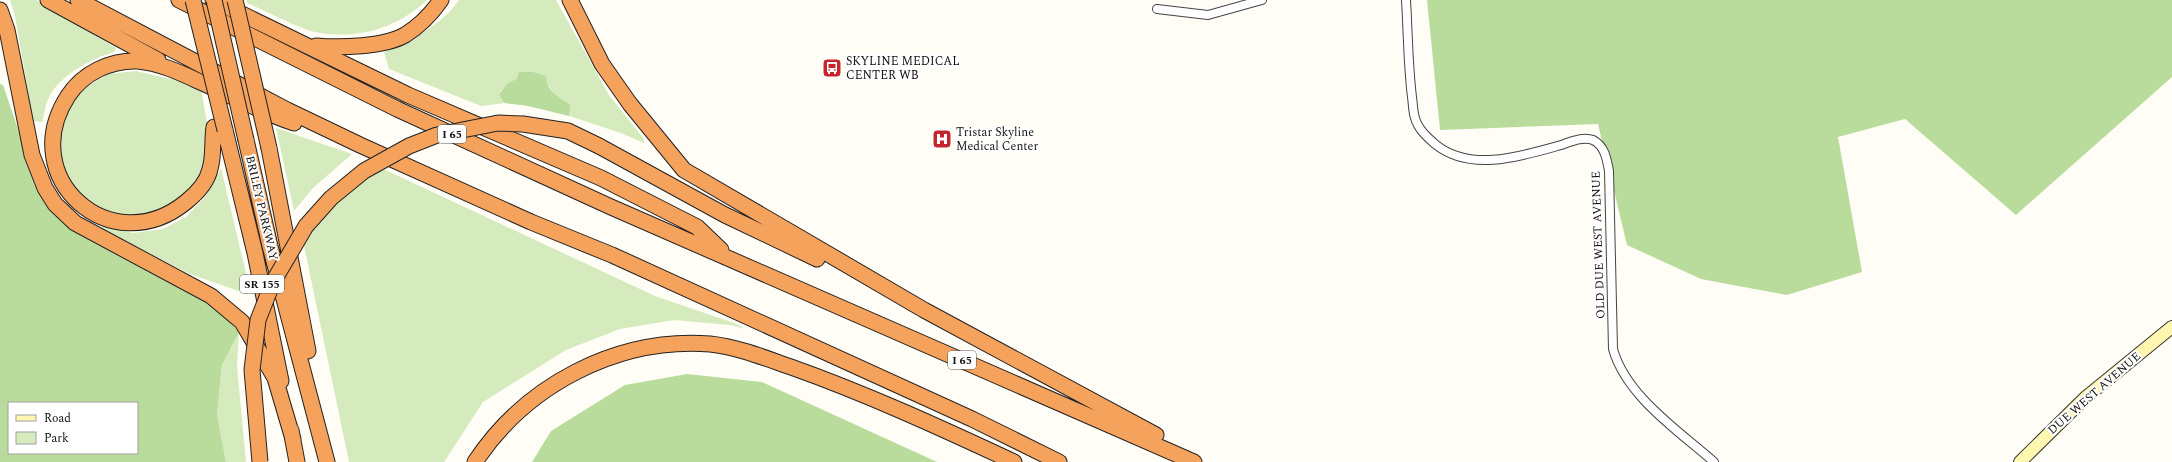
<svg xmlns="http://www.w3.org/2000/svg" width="2172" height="462" viewBox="0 0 2172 462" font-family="Spectral,serif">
<rect width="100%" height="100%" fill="#fffdf5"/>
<path fill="#d5ebbd" d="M10,0H36L116,48L114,52C91,59 66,72 52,92C46,99 45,113 42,122L33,121L15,16Z
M247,0H427C396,29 357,40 315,32C297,28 266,11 247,3Z
M459,0H556L609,95L644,139V143L621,133L569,116L571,105L556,96L546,82C524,80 515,74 499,93L504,103L481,106L389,69L384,52C412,39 441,26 459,0Z
M136,71L180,81L201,89L207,123L208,157L202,175L192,190L159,213L127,218L99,209L82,197L70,181L61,162L60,125L67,107L82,89L108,74Z
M276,128L352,154L313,188L294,211Z
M379,167L655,296L737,324L745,329L730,325L674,320L620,329L566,350L483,402L444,462H349L303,241L326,208Z
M221,168L250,290L247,294L190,274L99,228L103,226L133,233L163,229L186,217L206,196Z
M239,332L237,366L246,462H226L217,415L222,365Z"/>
<path fill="#b9dc9c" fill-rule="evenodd" d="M1427,0H2172V77L2016,215L1905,119L1838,137L1862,272L1787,295L1701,279L1627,245L1598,124L1440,130Z
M519,72H533L546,76C546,91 560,98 571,105L569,116L528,106L504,103L499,94L508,83L517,79Z
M0,84L3,85L38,188L79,233L202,296L223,314L239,332L222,365L217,415L226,462H0ZM9,403H137V453H9Z
M687,374L762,382L937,462H532L551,431L625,385Z"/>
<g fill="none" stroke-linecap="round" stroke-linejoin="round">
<g stroke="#444" stroke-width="10">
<path id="street" d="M1406,0C1408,32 1408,65 1412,97C1413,104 1413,112 1415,118C1418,129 1427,137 1435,144C1470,173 1522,156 1561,145C1570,142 1583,136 1593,140C1605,146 1607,160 1609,171L1613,349C1626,396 1679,431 1714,462
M1157,9L1208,15L1262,0"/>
</g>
<g stroke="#333" stroke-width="14">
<path id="secondary" d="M2020,462L2085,398L2172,327"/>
</g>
<g stroke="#222" stroke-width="17">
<path id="highway" d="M48,0L158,60
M78,0L287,110L360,145L531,222L612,255L972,419L1059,462
M179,0L397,109L611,207L1194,462
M213,0L408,95L601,178L697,227L721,250
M570,0L602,64L630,104L684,170L924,310L1156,435
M0,10L7,30L32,155L45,188L55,204L75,223L211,296L242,322L275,378L293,439
M316,46C340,48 384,47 405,35C418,27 432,13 441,0
M214,127C212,140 214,156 210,169C207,183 196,194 186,202C111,263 15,178 68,96C83,73 110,60 138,61C159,63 179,72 198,81C230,95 261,112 294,123
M225,130L255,253L281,381
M246,140L270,246L327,462
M599,146L725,215L817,259
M269,148L308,351
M291,430L297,462
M475,462C526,385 617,337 710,344C738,347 765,358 791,367C867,394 941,428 1014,462"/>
</g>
<use href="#street" stroke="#fff" stroke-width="8"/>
<use href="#secondary" stroke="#fff6b0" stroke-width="12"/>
<use href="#highway" stroke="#f5a25d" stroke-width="15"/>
<g stroke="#222" stroke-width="17" stroke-linecap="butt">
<path id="highway-bridge" d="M193,0L225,130
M214,0L246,140
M235,0L269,148
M260,462L252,370L258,320L273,282L306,226L331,198L364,171L409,146L437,135L498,123L523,124L568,131L599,146"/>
</g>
<use href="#highway-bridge" stroke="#f5a25d" stroke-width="15"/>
</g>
<defs>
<g id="bus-square" transform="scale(1)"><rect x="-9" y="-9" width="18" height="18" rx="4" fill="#c4262e" stroke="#fff"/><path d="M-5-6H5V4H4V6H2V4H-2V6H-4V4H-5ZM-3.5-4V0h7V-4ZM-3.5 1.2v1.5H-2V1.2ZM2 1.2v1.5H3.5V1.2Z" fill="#fff"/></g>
<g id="hospital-square" transform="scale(1)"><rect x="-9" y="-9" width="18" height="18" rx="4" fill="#c4262e" stroke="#fff"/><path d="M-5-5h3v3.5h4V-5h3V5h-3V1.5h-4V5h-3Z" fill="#fff"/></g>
</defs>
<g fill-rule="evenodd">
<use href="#bus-square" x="832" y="68"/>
<use href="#hospital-square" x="942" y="139"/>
</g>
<g text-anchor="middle" stroke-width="4" stroke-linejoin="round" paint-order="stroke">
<g fill="#fff" stroke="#585858" stroke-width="1">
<rect x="438" y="125" width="28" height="18" rx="3"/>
<rect x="240" y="275" width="44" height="18" rx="3"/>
<rect x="948" y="351" width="28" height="18" rx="3"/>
</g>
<g font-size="11" font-weight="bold" fill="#111">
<text x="452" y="138">I 65</text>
<text x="262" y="288">SR 155</text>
<text x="962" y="364">I 65</text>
</g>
<g font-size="12" fill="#111" stroke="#fff" text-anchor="start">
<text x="846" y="65">SKYLINE MEDICAL<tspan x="846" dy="14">CENTER WB</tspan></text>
<text x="956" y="136">Tristar Skyline<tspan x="956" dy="14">Medical Center</tspan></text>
</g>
<g font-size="12" fill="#111" stroke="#fff">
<text transform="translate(262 208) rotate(77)" y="4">BRILEY PARKWAY</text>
<text transform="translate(1598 245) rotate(-92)" y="4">OLD DUE WEST AVENUE</text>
<text transform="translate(2094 393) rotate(-41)" y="4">DUE WEST AVENUE</text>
</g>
</g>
<rect x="8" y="402" width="130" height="52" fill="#ffffff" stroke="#a0a0a0"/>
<rect x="16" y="415" width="20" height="6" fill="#fff6b0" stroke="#a0a0a0"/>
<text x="44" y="422" font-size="12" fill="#111111">Road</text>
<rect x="16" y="432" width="20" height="12" fill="#d5ebbd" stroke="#a0a0a0"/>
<text x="44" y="442" font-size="12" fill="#111111">Park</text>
</svg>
